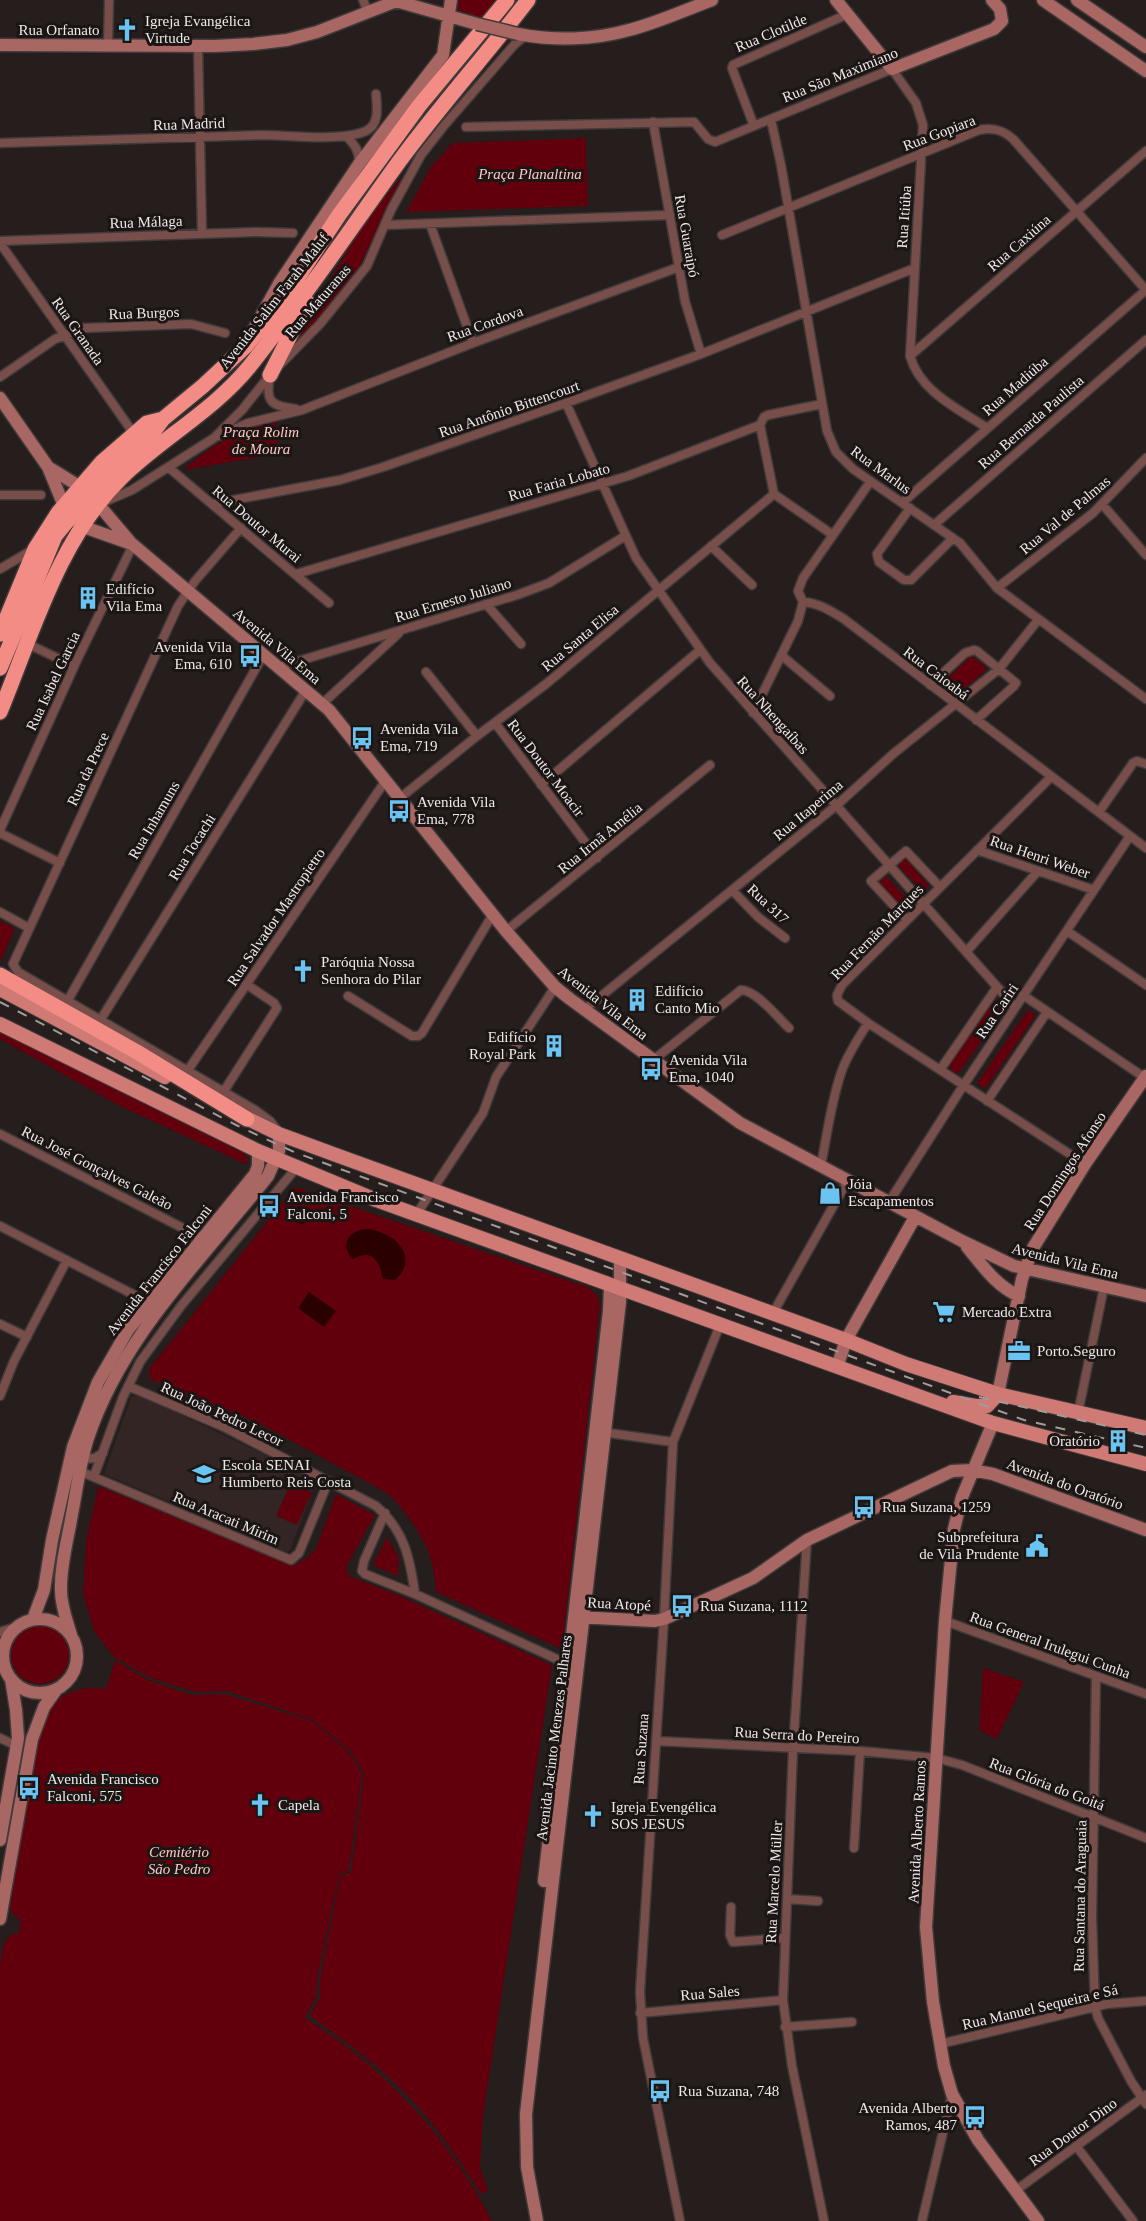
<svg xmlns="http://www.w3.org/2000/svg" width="1146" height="2221" viewBox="0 0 1146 2221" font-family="Georgia,serif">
<rect width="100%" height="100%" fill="#251e1d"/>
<path fill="#322524" d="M139,1395L255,1450L305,1475L315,1485L290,1550L287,1552L104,1474L131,1397Z"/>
<path fill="#61000c" d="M459,0H498L483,18L458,10Z
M586,138L588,206L406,212L431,167L453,143Z
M403,176L358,270L318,320L294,345C326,286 358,226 403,176Z
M276,419L278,454L183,470C210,446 241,428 276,419Z
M971,656L985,666L986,670C976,679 965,690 953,693L943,683Z
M903,859L907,860L928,884L929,887L923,891L898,866Z
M884,877H887L909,901V904L904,909L879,883Z
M0,921L15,928L1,960L0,959Z
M995,999L1004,1009L958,1074L949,1068V1065Z
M1028,1010L1036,1015L985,1089L977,1083Z
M0,1032L245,1154L248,1162L245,1164L120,1106L0,1039Z
M295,1187L587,1287L597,1295L600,1305L562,1649L436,1592C434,1561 427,1543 409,1518C402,1509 396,1500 387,1493L257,1422L150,1379L149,1369Z
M291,1483L312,1492L297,1525L276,1516Z
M101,1487L293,1566L307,1558L316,1549L336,1494L375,1515L346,1567L349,1576L400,1596L552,1665L483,2116L480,2166L488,2191L481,2194C457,2157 432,2119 400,2088C372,2061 341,2038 310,2016L320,1997L319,1984L340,1876L351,1872L364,1774L351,1752L313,1720L227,1691L195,1692L151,1678L114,1657L94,1631L83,1593L86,1541L98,1488Z
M387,1537L399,1558L398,1576L373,1565Z
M11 1655a29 29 0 1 1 58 0a29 29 0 1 1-58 0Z
M115,1660L148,1680L192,1695L225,1694L312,1721L330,1736L349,1753L362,1774L349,1870L339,1875L316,1984L317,1995L305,2018C385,2068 448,2136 492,2221H0V1964C3,1950 2,1934 19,1933L21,1920L13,1915L10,1907L42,1722C45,1716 47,1710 52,1705C65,1691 88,1685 106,1689Z
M983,1668L1024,1682L997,1739L979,1730Z"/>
<path fill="#2a0001" d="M292 1215a9 9 0 1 1 18 0a9 9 0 1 1-18 0Z
M365,1229C392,1230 422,1256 395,1280L383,1279C379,1261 373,1248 353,1259C339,1246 348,1231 365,1229Z
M309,1292L336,1311L324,1327L298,1308Z"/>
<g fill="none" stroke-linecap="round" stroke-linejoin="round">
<g stroke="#413a3a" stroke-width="11">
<path id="street" d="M363,0L368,12
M108,46L109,0
M198,46L202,234
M771,120L781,165L827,431L836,452L853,469L960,543L997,588L1146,699
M653,122L685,301L701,354
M754,126L732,68L733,65L848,14
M466,127L694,122L708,139L715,142L892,69L916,103L923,125L910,356C920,392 959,409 987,428
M346,136C354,144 360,151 359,163
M0,143C87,140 174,137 261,135C289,135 341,142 366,131C380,124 377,107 376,94
M430,224L473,343
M385,225L670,215
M722,235L979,130C993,127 1003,130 1013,139L1146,290
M0,241L255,232L293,233
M0,243L134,434
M910,356L1146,151
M270,376C265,402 271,406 296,409
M0,377L55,339L84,328L191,324L225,333
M566,403L636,558L710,663L1015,1007
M760,425L774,494L833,535
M218,436L248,423L302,410L473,343L679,267
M168,467L329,603
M0,495H41
M104,502L132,490L214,438L242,410L270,375L320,324L367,266L391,210L421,155L443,127L514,45L525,36
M903,502L1146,290
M212,504L340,480L383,467L566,403L701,354L915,268
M1102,504L1146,555
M910,508L877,554L879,562L904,580H911L953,538
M934,525L1146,340
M241,528L195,581L178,606L13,964L18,972L255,1110L270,1121L278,1131
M711,546L752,585
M0,569L34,549
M296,574L628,476L760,425L764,417L768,415L822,404
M997,588L1093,513L1146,458
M803,602C819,603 831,611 844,619L1146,848
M803,602L798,591L803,578L870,482
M486,604L521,644
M28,644L74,666
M781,655L830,696
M279,667L517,595L549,583L625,536
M426,672L477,736
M930,685L965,653L974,650L977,651L1016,683L1014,686L976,720
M322,704L399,633
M753,713L798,621L803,602
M495,723L597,858
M1051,777L842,985L837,995L838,1001L868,1023L1085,1164
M541,785L700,650
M400,798L477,736L546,684L774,494
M1099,812L1133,763L1137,761L1146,764
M0,830L77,660L133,545
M0,833L60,863
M977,850L1094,890
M732,890L758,917L785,938
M0,912L29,928
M907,920L871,881L906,851L940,887
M506,931L710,765
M1067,931L1146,985
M966,952L1038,871
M1023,995L1145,1078
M348,996L412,1036H418L422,1033L493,914
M68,1000L264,654
M584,1010L837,805L893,754L999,669L1038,620
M101,1019L306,690
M652,1061L741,990C756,990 778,1018 789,1028
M188,1070L386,780
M940,1070L997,987
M224,1091L277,1008L274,1003L246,984
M987,1101L1047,1012
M0,1134L208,1241
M821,1165C827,1135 831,1103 841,1073C847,1055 858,1039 868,1023
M889,1202L963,1086L1130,836
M416,1215L483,1113L496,1077L555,987
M0,1226L150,1303
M773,1313L848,1180
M0,1324L27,1337
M128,1386L224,1427L376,1506C405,1531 410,1559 415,1594
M0,1396L14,1361L67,1260
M1078,1413L1104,1287
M602,1432L673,1442
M83,1459L95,1458L103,1453
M77,1470L291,1560L299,1553L328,1482
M94,1476L123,1397L140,1362L181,1306L297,1167
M385,1513L364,1561L362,1571L365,1574L415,1594L572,1666
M807,1540L793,1749L783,2000L792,2066L824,2221
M945,1621L1146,1694
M0,1632L16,1627
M0,1662L6,1670
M1096,1676L1092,1917L1095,2007L1098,2018L1131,2081L1146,2104
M0,1738L17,1746
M656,1741L860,1751L936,1758L962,1765L1146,1838
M854,1848L860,1751
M787,1899L818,1901
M731,1907L730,1935L733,1942L785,1938
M640,2013L783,2000
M785,2027L852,2022
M940,2044L1107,2004L1146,2001
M1077,2147L1133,2221
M1015,2191L1146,2095
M680,2221L643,2038L640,1992L664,1619L673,1442L720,1325
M922,2221L952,2094"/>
</g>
<g stroke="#413a3a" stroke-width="15">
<path id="secondary" d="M836,0L892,69L994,29L1002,21L1000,9L992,0
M1043,0L1146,71
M1077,0L1146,47
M396,1L477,24
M518,34C554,41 594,40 629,30C657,23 685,10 712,0
M0,45L215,46L253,44L287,40L317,32L399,0
M254,329L280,282L359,164L443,55L451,0
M0,398L48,467L64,506L81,526L129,543
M48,467L79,486L98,504L131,543L329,710L506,931L555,987L570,999L740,1123L962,1241L1014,1266L1146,1296
M967,1247C982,1265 996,1286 1019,1296
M837,1367L846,1340L915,1217
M998,1394L1022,1279L1033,1248L1085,1164L1146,1076
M993,1423L962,1497L954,1529L945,1621L926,1927L933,2002L944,2066L952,2094L978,2140L1038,2221
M577,1617L655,1621L664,1619L753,1578L807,1540L952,1471L972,1470L993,1474L1146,1530
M3 1656a37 37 0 1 1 74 0a37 37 0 1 1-74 0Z
M33,1619L44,1590L52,1540L73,1447L98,1382L128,1330L255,1174L258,1166V1151
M71,1635C67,1621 61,1606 61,1591C60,1566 68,1539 72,1514C77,1489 80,1462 88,1438C122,1336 202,1259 268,1176L279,1151V1134
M0,1840L18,1738L16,1710L11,1679
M544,1881L609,1311L610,1286
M0,1919L32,1739L44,1707L56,1690
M537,2221L527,2167L526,2114L620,1302V1258"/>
</g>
<g stroke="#413a3a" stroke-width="16">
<path id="primary" d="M0,989L165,1077
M0,1024L258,1151L376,1200L993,1423L1146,1464
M238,1114L279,1134L336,1155L846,1340L906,1364L998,1394L1146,1428
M953,1402L976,1406H987L998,1394"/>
</g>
<g stroke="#413a3a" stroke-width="18">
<path id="highway" d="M270,375L307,302
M0,634L35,549L58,513L102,462L147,423L163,419L203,386L246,346L283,300L339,215L419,106L507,0
M0,668L55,536L110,469L154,431L163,419
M0,712C33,632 59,538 122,477C162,438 213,411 249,367C302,301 349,231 398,163C439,107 486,55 528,0
M0,975L137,1052L247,1119"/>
</g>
<use href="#street" stroke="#784e4b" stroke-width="8"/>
<use href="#secondary" stroke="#a96763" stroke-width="12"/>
<use href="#primary" stroke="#d07a75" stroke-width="14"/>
<use href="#highway" stroke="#f38c85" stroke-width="15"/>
<path stroke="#a19b9a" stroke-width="2" stroke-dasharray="10 10" stroke-linecap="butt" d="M0,1002L238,1126L294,1152L1024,1420L1146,1448
M979,1397L1146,1435"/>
<g stroke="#413a3a" stroke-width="15" stroke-linecap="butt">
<path id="secondary-bridge" d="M477,24L518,34"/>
</g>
<use href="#secondary-bridge" stroke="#a96763" stroke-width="12"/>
</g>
<defs>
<g id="church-bare" transform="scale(1.8)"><path d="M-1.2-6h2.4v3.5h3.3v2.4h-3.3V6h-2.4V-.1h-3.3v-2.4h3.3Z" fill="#6bc3f2" stroke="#1b1514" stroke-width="2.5" paint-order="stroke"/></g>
<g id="building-bare" transform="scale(1.8)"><path d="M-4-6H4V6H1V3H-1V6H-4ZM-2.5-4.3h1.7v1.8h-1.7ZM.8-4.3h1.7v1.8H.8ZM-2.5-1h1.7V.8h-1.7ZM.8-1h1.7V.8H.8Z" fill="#6bc3f2" stroke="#1b1514" stroke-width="2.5" paint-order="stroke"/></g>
<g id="bus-bare" transform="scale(1.8)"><path d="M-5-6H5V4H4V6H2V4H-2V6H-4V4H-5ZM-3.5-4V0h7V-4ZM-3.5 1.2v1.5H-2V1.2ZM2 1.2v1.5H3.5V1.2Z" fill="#6bc3f2" stroke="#1b1514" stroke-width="2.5" paint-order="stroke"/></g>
<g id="shop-bare" transform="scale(1.8)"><path d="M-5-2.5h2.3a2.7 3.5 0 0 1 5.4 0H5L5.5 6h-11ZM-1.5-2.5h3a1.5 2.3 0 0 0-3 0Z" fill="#6bc3f2" stroke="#1b1514" stroke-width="2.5" paint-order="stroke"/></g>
<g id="supermarket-bare" transform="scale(1.8)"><path d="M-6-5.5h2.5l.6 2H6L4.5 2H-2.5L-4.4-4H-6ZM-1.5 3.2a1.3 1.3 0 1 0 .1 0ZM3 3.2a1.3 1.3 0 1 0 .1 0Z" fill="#6bc3f2" stroke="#1b1514" stroke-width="2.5" paint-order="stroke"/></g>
<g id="office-bare" transform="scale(1.8)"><path d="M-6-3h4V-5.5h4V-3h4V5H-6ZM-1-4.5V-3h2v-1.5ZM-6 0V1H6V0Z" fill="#6bc3f2" stroke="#1b1514" stroke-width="2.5" paint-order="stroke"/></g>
<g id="university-bare" transform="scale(1.8)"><path d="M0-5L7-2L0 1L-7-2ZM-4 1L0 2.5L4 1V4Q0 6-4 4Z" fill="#6bc3f2" stroke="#1b1514" stroke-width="2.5" paint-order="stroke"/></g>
<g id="civic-bare" transform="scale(1.8)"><path d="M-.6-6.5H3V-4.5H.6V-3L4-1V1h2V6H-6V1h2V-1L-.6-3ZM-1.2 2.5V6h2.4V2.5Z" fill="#6bc3f2" stroke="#1b1514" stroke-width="2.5" paint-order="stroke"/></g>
</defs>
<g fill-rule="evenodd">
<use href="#church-bare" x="127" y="30"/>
<use href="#building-bare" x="88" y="598"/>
<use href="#bus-bare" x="250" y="656"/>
<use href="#bus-bare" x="362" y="738"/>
<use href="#bus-bare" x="399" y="811"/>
<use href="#church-bare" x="303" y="971"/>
<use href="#building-bare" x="637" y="1000"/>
<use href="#building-bare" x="554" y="1046"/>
<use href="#bus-bare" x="651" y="1069"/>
<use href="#shop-bare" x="830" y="1193"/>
<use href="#bus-bare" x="269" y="1206"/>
<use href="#supermarket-bare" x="944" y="1312"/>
<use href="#office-bare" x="1019" y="1351"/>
<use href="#building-bare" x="1118" y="1441"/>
<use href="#university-bare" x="204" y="1474"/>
<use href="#bus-bare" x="864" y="1507"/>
<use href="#civic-bare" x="1037" y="1546"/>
<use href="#bus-bare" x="682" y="1606"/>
<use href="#bus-bare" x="29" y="1788"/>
<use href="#church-bare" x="260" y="1805"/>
<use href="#church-bare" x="593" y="1816"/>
<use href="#bus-bare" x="660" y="2091"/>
<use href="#bus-bare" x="975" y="2117"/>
</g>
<g text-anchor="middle" stroke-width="6" stroke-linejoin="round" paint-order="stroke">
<g font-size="15" fill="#eee9e9" stroke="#1b1514" text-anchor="start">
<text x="145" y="26">Igreja Evangélica<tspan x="145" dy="17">Virtude</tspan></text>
<text x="106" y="594">Edifício<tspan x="106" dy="17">Vila Ema</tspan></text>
<text x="232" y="652" text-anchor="end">Avenida Vila<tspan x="232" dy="17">Ema, 610</tspan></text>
<text x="380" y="734">Avenida Vila<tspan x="380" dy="17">Ema, 719</tspan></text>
<text x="417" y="807">Avenida Vila<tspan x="417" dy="17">Ema, 778</tspan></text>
<text x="321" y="967">Paróquia Nossa<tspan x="321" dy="17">Senhora do Pilar</tspan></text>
<text x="655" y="996">Edifício<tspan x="655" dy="17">Canto Mio</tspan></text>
<text x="536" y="1042" text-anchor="end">Edifício<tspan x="536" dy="17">Royal Park</tspan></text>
<text x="669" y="1065">Avenida Vila<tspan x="669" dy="17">Ema, 1040</tspan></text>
<text x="848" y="1189">Jóia<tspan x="848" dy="17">Escapamentos</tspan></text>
<text x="287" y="1202">Avenida Francisco<tspan x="287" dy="17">Falconi, 5</tspan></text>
<text x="962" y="1317">Mercado Extra</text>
<text x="1037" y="1356">Porto.Seguro</text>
<text x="1100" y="1446" text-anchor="end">Oratório</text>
<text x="222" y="1470">Escola SENAI<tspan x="222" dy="17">Humberto Reis Costa</tspan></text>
<text x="882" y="1512">Rua Suzana, 1259</text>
<text x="1019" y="1542" text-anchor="end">Subprefeitura<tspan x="1019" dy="17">de Vila Prudente</tspan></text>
<text x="700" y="1611">Rua Suzana, 1112</text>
<text x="47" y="1784">Avenida Francisco<tspan x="47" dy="17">Falconi, 575</tspan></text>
<text x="278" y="1810">Capela</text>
<text x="611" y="1812">Igreja Evengélica<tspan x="611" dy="17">SOS JESUS</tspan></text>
<text x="678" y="2096">Rua Suzana, 748</text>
<text x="957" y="2113" text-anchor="end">Avenida Alberto<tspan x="957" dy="17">Ramos, 487</tspan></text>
</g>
<g font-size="15" fill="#eee9e9" stroke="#1b1514">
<text x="59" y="35">Rua Orfanato</text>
<text transform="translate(771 33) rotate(-23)" y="5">Rua Clotilde</text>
<text transform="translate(840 75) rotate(-22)" y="5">Rua São Maximiano</text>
<text transform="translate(189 124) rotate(-2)" y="5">Rua Madrid</text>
<text transform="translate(939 133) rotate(-21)" y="5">Rua Gopiara</text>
<text transform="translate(904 217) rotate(-86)" y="5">Rua Itiúba</text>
<text transform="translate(146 222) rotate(-2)" y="5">Rua Málaga</text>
<text transform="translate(687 236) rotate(80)" y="5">Rua Guaraipó</text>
<text transform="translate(1019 243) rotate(-41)" y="5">Rua Caxiúna</text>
<text transform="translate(274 301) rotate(-52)" y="5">Avenida Salim Farah Maluf</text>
<text transform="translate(318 301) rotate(-49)" y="5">Rua Maturanas</text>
<text transform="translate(144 313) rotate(-2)" y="5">Rua Burgos</text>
<text transform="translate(485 324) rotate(-20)" y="5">Rua Cordova</text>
<text transform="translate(78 331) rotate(55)" y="5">Rua Granada</text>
<text transform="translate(1015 386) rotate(-41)" y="5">Rua Madiúba</text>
<text transform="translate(509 409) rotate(-19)" y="5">Rua Antônio Bittencourt</text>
<text transform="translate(1031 422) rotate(-41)" y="5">Rua Bernarda Paulista</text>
<text transform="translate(881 470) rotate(36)" y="5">Rua Marlus</text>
<text transform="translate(559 482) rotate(-16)" y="5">Rua Faria Lobato</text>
<text transform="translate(1065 515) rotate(-40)" y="5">Rua Val de Palmas</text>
<text transform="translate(257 524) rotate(40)" y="5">Rua Doutor Murai</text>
<text transform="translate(453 600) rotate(-17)" y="5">Rua Ernesto Juliano</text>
<text transform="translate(580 638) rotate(-40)" y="5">Rua Santa Elisa</text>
<text transform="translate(277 646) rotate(40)" y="5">Avenida Vila Ema</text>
<text transform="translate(936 673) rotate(37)" y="5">Rua Caioabá</text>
<text transform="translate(53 681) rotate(-65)" y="5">Rua Isabel Garcia</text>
<text transform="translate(773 715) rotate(48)" y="5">Rua Nhengaíbas</text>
<text transform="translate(546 768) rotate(53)" y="5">Rua Doutor Moacir</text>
<text transform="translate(88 769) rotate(-65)" y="5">Rua da Prece</text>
<text transform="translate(808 810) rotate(-40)" y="5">Rua Itaperima</text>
<text transform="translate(154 820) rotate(-60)" y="5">Rua Inhamuns</text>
<text transform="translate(600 838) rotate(-39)" y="5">Rua Irmã Amélia</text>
<text transform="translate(192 847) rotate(-58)" y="5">Rua Tocachi</text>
<text transform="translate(1040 857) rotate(19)" y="5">Rua Henri Weber</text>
<text transform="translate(768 904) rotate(43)" y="5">Rua 317</text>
<text transform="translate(276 917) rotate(-56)" y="5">Rua Salvador Mastropietro</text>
<text transform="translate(877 932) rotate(-46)" y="5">Rua Fernão Marques</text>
<text transform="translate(603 1003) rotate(38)" y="5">Avenida Vila Ema</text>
<text transform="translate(997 1011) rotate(-56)" y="5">Rua Cariri</text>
<text transform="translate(97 1168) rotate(27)" y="5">Rua José Gonçalves Galeão</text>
<text transform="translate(1065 1171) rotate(-57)" y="5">Rua Domingos Afonso</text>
<text transform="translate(1065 1261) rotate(14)" y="5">Avenida Vila Ema</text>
<text transform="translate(159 1270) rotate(-52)" y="5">Avenida Francisco Falconi</text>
<text transform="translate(222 1414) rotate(25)" y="5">Rua João Pedro Lecor</text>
<text transform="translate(1065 1484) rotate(20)" y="5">Avenida do Oratório</text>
<text transform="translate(226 1518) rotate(23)" y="5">Rua Aracati Mirim</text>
<text transform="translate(619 1604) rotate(3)" y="5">Rua Atopé</text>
<text transform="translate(1050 1645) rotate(20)" y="5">Rua General Irulegui Cunha</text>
<text transform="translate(797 1735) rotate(3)" y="5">Rua Serra do Pereiro</text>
<text transform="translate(554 1738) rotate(-83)" y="5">Avenida Jacinto Menezes Palhares</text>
<text transform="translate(641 1749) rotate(-86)" y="5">Rua Suzana</text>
<text transform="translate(1047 1784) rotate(21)" y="5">Rua Glória do Goitá</text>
<text transform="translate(917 1832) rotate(-87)" y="5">Avenida Alberto Ramos</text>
<text transform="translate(774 1882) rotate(-87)" y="5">Rua Marcelo Müller</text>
<text transform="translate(1080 1896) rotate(-89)" y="5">Rua Santana do Araguaia</text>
<text transform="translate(710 1993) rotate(-5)" y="5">Rua Sales</text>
<text transform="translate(1040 2007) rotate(-13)" y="5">Rua Manuel Sequeira e Sá</text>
<text transform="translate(1073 2132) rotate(-36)" y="5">Rua Doutor Dino</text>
</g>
<g font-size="15" font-style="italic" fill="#fec7c3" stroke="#1b1514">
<text x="530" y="179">Praça Planaltina</text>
<text x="261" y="437">Praça Rolim<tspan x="261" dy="17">de Moura</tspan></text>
<text x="179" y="1857">Cemitério<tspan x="179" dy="17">São Pedro</tspan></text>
</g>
</g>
</svg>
